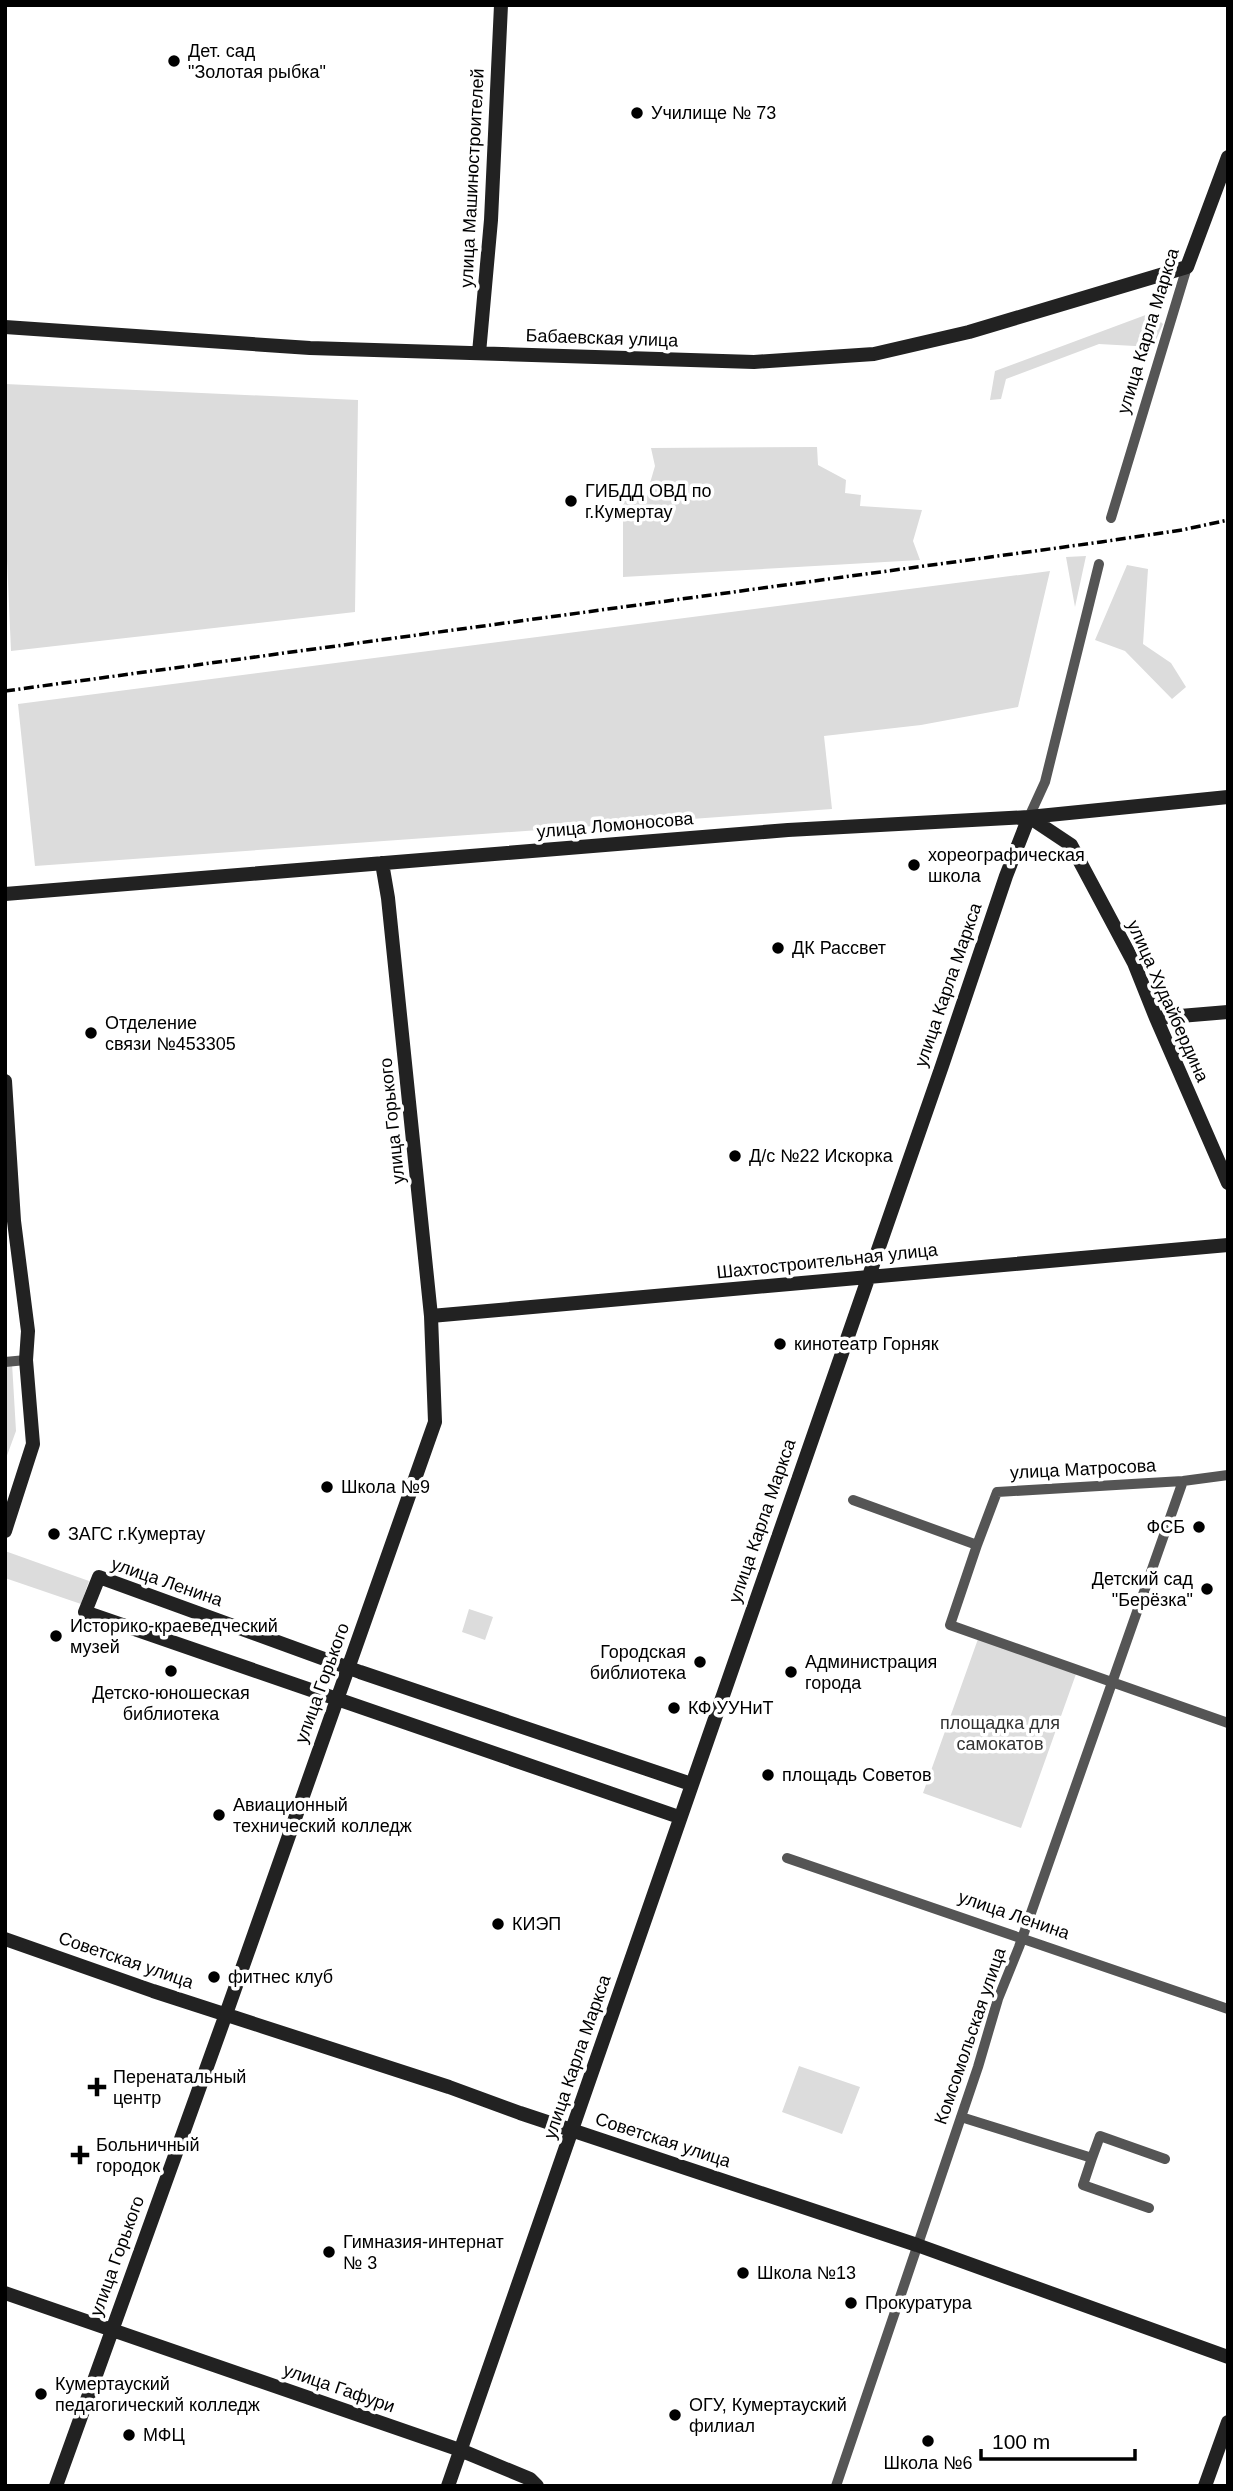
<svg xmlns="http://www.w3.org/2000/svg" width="1233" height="2491" viewBox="0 0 1233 2491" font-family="Helvetica,sans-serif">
<rect width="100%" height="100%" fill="#fff"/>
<path fill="#dcdcdc" d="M1151,313L1163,324L1153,347L1099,344L1006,379L1001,399L990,400L995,371Z
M5,384L358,400L355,612L11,651L5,514Z
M817,447L818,465L846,480L845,493L861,495L860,506L922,510L913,541L920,560L623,577V501L645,500L655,466L651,448Z
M1086,556L1075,607L1066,557Z
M1127,565L1148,569L1143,644L1171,663L1186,687L1172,699L1125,651L1095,640Z
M1050,571L1018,707L921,725L824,736L832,809L35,866L18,704Z
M5,1363H12L16,1431L5,1461Z
M5,1551L89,1581L81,1604L5,1578Z
M469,1609L493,1617L485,1640L462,1632Z
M978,1639L1076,1674L1021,1828L923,1793Z
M799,2066L860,2087L842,2134L782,2112Z"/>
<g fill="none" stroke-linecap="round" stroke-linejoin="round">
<path stroke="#555" stroke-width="10" d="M1111,518L1187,267
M1029,817L1045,782L1099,564
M5,1362L26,1360
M853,1500L977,1545L997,1492L1183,1481L1228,1475
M977,1545L950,1625L1228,1723
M787,1858L1228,2009
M961,2117L1092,2158L1083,2185L1149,2208
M1092,2158L1100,2136L1165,2159
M836,2486L978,2067L998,1999L1019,1947L1183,1481"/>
<path stroke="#222" stroke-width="14" d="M5,327L310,348L754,362L874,354L969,332L1187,267L1228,157
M479,353L491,220L501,5
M1029,817L1071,845L1134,963L1156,1018L1228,1183
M5,894L788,830L1029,817L1228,797
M1156,1018L1228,1012
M5,1081L14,1221L28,1331L26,1360L33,1444L5,1531
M431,1316L1228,1245
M679,1817L85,1612L99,1577L360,1672L691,1784
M5,1939L153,1991L449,2087L520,2113L917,2245L1228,2357
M5,2293L460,2450L530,2479L537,2486
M56,2486L226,2014L435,1422L431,1316L388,898L382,863
M448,2486L942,1066L1006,876L1029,817
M1205,2486L1228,2422"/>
<path stroke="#000" stroke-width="3.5" stroke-dasharray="10 3.5 2 3.5" stroke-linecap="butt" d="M5,691L1101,542L1182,530L1228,520"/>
</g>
<g fill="#000" stroke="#fff" stroke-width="2.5">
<circle cx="174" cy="61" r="7"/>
<circle cx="637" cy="113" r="7"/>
<circle cx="571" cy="501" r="7"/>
<circle cx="914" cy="865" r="7"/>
<circle cx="778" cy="948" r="7"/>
<circle cx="91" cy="1033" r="7"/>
<circle cx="735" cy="1156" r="7"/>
<circle cx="780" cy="1344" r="7"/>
<circle cx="327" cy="1487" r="7"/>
<circle cx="1199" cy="1527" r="7"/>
<circle cx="54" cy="1534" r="7"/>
<circle cx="1207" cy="1589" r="7"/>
<circle cx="56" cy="1636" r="7"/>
<circle cx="700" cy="1662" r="7"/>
<circle cx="171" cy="1671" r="7"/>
<circle cx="791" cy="1672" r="7"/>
<circle cx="674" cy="1708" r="7"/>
<circle cx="768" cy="1775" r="7"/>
<circle cx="219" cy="1815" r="7"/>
<circle cx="498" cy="1924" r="7"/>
<circle cx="214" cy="1977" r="7"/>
<path d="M93.5 2076.5h7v7h7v7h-7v7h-7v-7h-7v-7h7z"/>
<path d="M76.5 2144.5h7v7h7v7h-7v7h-7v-7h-7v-7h7z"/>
<circle cx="329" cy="2252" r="7"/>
<circle cx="743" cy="2273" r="7"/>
<circle cx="851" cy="2303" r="7"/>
<circle cx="41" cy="2394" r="7"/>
<circle cx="675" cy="2415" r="7"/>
<circle cx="129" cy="2435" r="7"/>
<circle cx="928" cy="2441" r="7"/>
</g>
<g text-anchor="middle" stroke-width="7" stroke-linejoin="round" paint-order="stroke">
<g font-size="18" fill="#000" stroke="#fff" text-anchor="start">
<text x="188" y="57">Дет. сад<tspan x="188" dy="21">"Золотая рыбка"</tspan></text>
<text x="651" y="119">Училище № 73</text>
<text x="585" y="497">ГИБДД ОВД по<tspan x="585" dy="21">г.Кумертау</tspan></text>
<text x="928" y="861">хореографическая<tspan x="928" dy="21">школа</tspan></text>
<text x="792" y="954">ДК Рассвет</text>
<text x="105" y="1029">Отделение<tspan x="105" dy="21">связи №453305</tspan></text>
<text x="749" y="1162">Д/с №22 Искорка</text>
<text x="794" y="1350">кинотеатр Горняк</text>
<text x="341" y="1493">Школа №9</text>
<text x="1185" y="1533" text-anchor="end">ФСБ</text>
<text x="68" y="1540">ЗАГС г.Кумертау</text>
<text x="1193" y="1585" text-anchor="end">Детский сад<tspan x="1193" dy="21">"Берёзка"</tspan></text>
<text x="70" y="1632">Историко-краеведческий<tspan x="70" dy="21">музей</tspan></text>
<text x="686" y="1658" text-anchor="end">Городская<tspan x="686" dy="21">библиотека</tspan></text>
<text x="805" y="1668">Администрация<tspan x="805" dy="21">города</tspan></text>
<text x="171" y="1699" text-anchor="middle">Детско-юношеская<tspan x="171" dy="21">библиотека</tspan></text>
<text x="688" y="1714">КФ УУНиТ</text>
<text x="782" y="1781">площадь Советов</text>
<text x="233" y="1811">Авиационный<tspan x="233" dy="21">технический колледж</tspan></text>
<text x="512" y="1930">КИЭП</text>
<text x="228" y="1983">фитнес клуб</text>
<text x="113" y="2083">Перенатальный<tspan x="113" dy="21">центр</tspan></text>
<text x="96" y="2151">Больничный<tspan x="96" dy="21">городок</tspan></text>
<text x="343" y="2248">Гимназия-интернат<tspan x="343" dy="21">№ 3</tspan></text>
<text x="757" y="2279">Школа №13</text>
<text x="865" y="2309">Прокуратура</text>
<text x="55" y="2390">Кумертауский<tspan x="55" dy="21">педагогический колледж</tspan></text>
<text x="689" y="2411">ОГУ, Кумертауский<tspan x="689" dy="21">филиал</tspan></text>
<text x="143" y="2441">МФЦ</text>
<text x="928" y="2469" text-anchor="middle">Школа №6</text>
</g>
<g font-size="18" fill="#000" stroke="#fff">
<text transform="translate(472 178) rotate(-87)" y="6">улица Машиностроителей</text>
<text transform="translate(1148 331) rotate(-73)" y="6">улица Карла Маркса</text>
<text transform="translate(602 338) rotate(2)" y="6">Бабаевская улица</text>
<text transform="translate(615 825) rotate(-5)" y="6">улица Ломоносова</text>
<text transform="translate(948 985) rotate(-71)" y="6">улица Карла Маркса</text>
<text transform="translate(1168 1001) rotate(66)" y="6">улица Худайбердина</text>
<text transform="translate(392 1121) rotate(-96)" y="6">улица Горького</text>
<text transform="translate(827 1261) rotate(-6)" y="6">Шахтостроительная улица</text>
<text transform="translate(1083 1469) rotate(-3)" y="6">улица Матросова</text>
<text transform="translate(762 1521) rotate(-71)" y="6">улица Карла Маркса</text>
<text transform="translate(167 1582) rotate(19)" y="6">улица Ленина</text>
<text transform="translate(322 1683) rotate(-70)" y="6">улица Горького</text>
<text transform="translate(1014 1915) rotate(19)" y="6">улица Ленина</text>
<text transform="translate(126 1960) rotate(19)" y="6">Советская улица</text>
<text transform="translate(970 2036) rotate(-71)" y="6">Комсомольская улица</text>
<text transform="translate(577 2057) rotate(-71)" y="6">улица Карла Маркса</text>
<text transform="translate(663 2140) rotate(18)" y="6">Советская улица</text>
<text transform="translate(117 2256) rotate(-70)" y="6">улица Горького</text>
<text transform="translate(339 2388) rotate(19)" y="6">улица Гафури</text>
</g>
<g font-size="18" fill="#333" stroke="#fff">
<text x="1000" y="1729">площадка для<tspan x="1000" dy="21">самокатов</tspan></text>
</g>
</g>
<rect width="1233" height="2491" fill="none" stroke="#000000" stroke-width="14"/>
<path d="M981 2449v10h154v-10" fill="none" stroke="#000000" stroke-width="3.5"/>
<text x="992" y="2449" font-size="21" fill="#000000" stroke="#ffffff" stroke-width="5" paint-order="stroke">100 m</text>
</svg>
